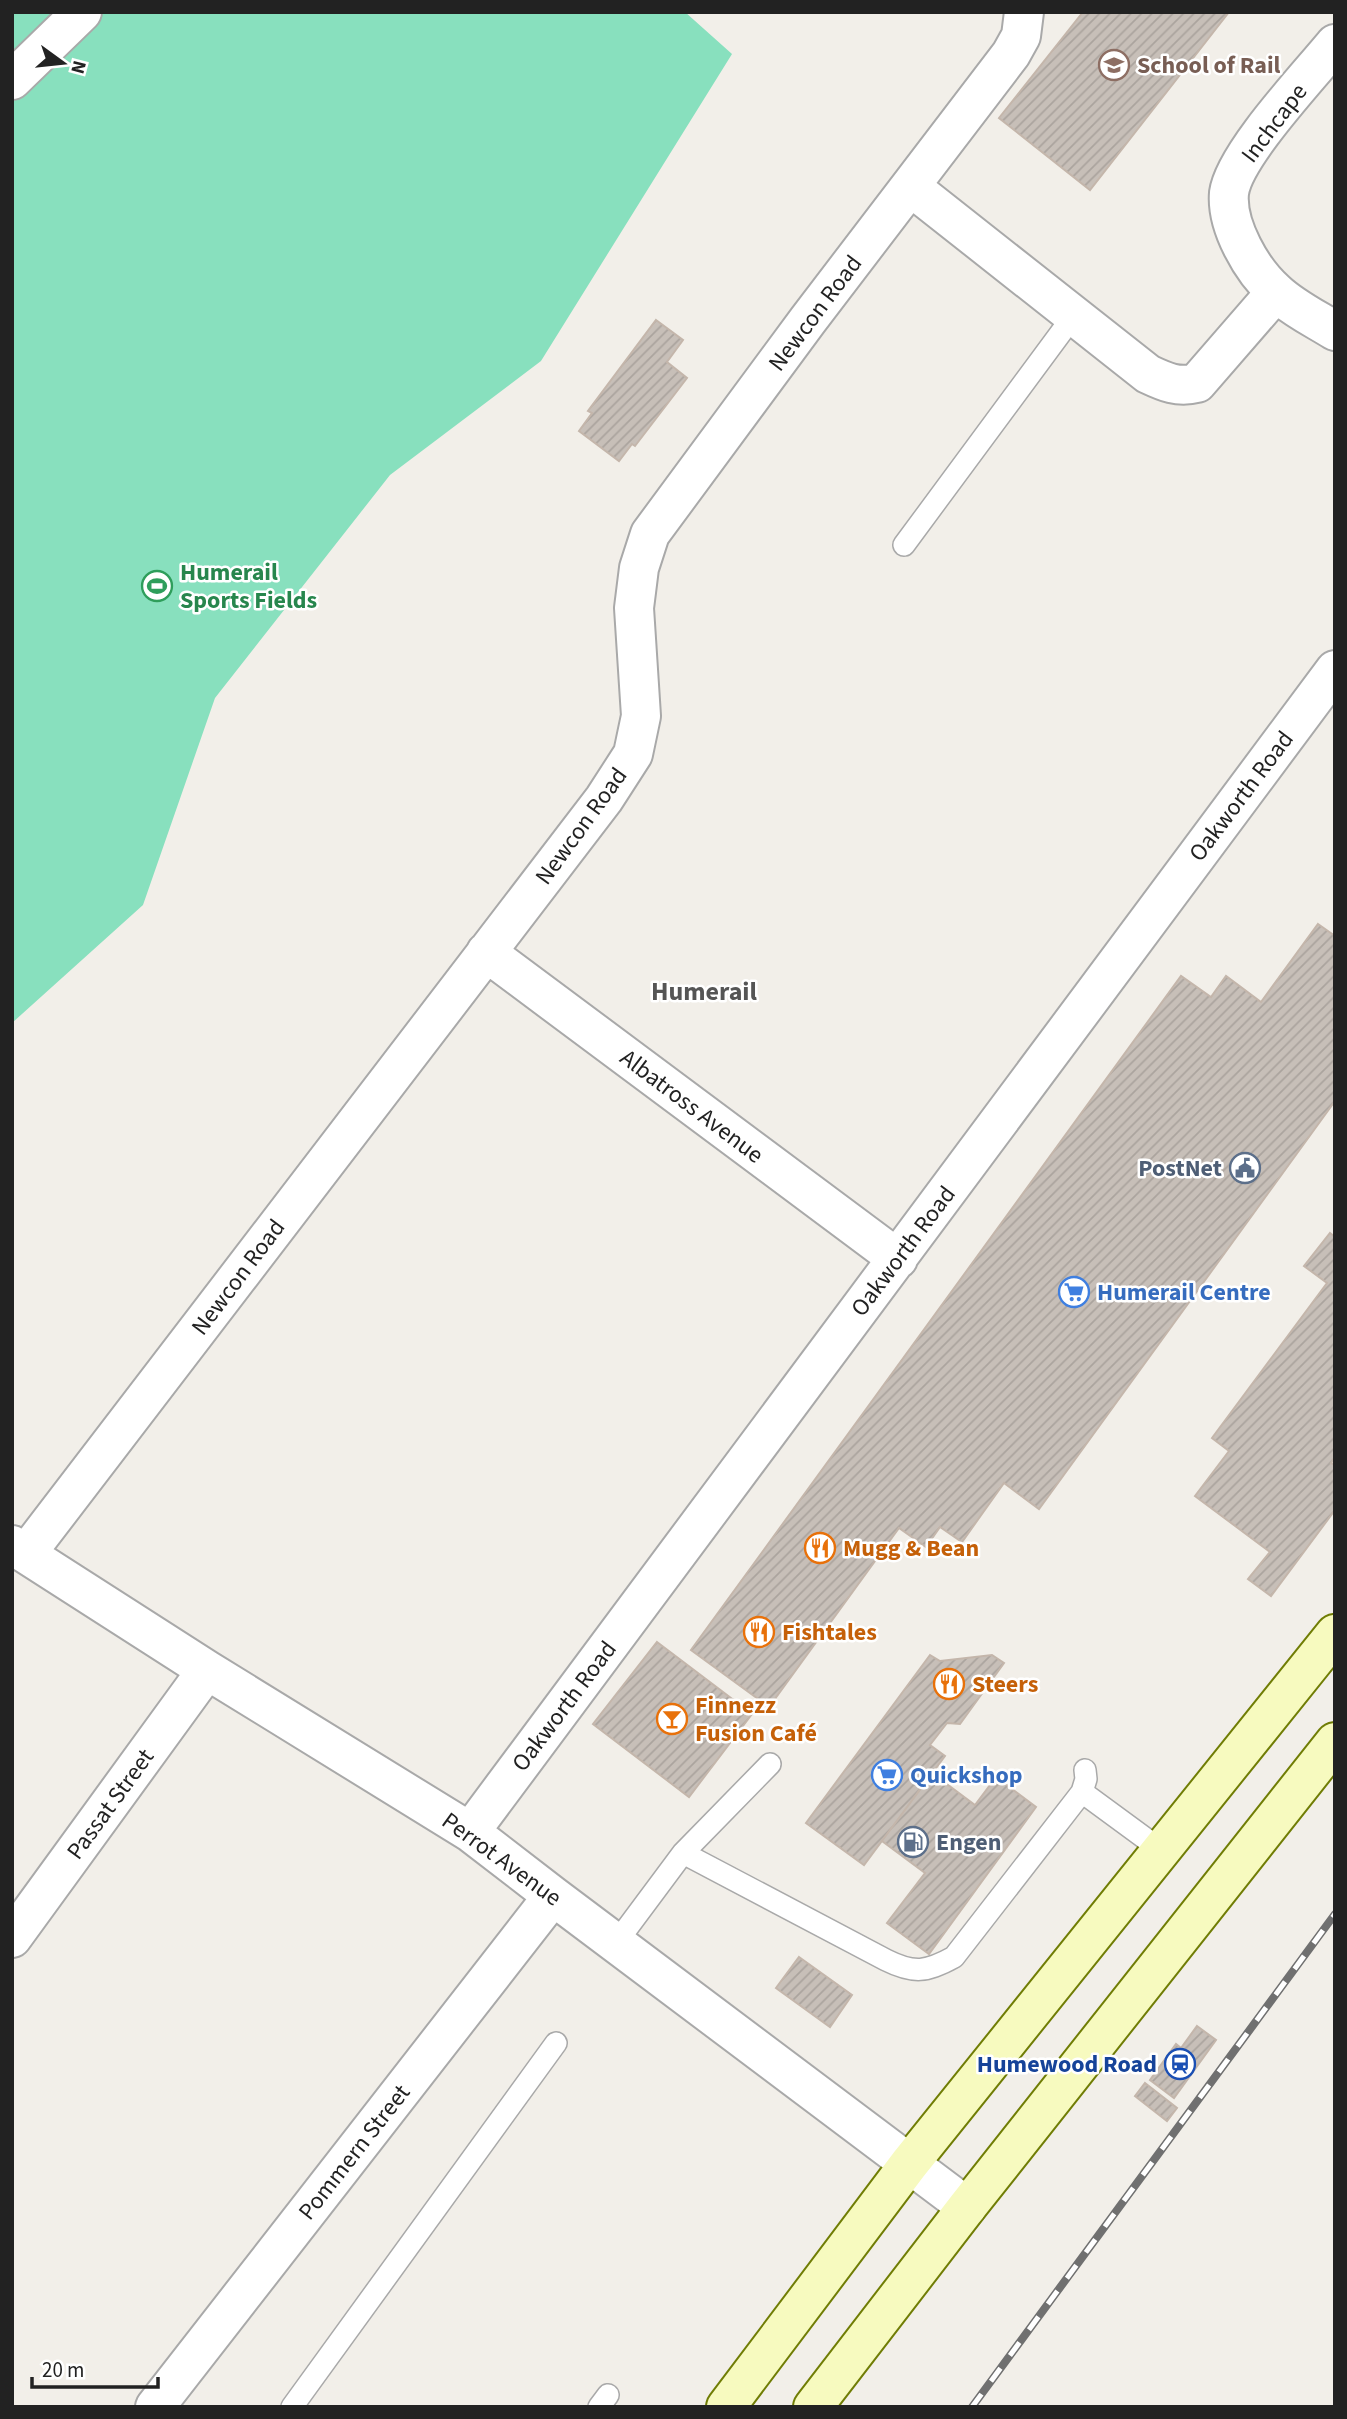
<svg xmlns="http://www.w3.org/2000/svg" width="1347" height="2419" viewBox="0 0 1347 2419" font-family="'Source Sans 3',sans-serif">
<defs>
<pattern id="building-hatch" width="6" height="6" patternUnits="userSpaceOnUse" patternTransform="scale(1.75)"><rect width="6" height="6" fill="#c7bfb8"/><path d="M-1 1l2-2M0 6l6-6M5 7l2-2" fill="none" stroke="#aba49e"/></pattern>
</defs>
<rect width="100%" height="100%" fill="#f2efe9"/>
<path fill="#88e0be" d="M12,12H685L732,54L541,361L390,475L215,698L143,905L12,1023Z"/>
<path fill="url(#building-hatch)" stroke="#c4b6ab" stroke-width="2" d="M1083,12H1229L1090,190L999,118Z
M656,320L683,340L667,362L687,378L635,446L632,444L619,461L579,431L592,413L588,411Z
M1318,924L1335,936V1101L1039,1509L1004,1483L962,1542L940,1527L926,1547L899,1528L769,1707L691,1650L1181,976L1211,997L1226,976L1261,1002Z
M1330,1233L1335,1237V1457L1331,1463L1335,1465V1510L1271,1596L1248,1579L1270,1552L1195,1496L1229,1451L1212,1438L1327,1283L1304,1266Z
M657,1642L752,1714L689,1797L593,1724Z
M930,1655L940,1661L992,1655L1004,1663L960,1724L947,1723L930,1745L945,1756L864,1865L806,1823Z
M932,1773L975,1805L996,1777L1036,1807L929,1954L887,1923L925,1873L882,1841Z
M799,1957L852,1995L830,2027L776,1988Z
M1197,2026L1216,2040L1174,2098L1150,2080L1176,2044L1181,2048Z
M1145,2083L1177,2108L1167,2121L1135,2096Z"/>
<g fill="none" stroke-linecap="round" stroke-linejoin="round">
<g stroke="#a9a9a9" stroke-width="24">
<path id="service" d="M904,545L1074,315
M1082,1792L1086,1779L1085,1770
M683,1853L886,1960C914,1974 927,1972 954,1957L1082,1792L1161,1850
M616,1943L683,1853L770,1764
M292,2407L556,2043
M599,2407L608,2395"/>
</g>
<g stroke="#a9a9a9" stroke-width="42">
<path id="minor" d="M1335,44C1309,76 1234,155 1229,193C1226,226 1252,271 1276,292C1293,308 1316,319 1335,331
M12,80L82,12
M911,187L1148,374C1165,382 1178,388 1197,383L1276,292
M486,952L898,1259
M12,1545L207,1670L470,1832L553,1896L967,2207
M26,1554L604,799L633,754L641,716L634,608L639,568L650,534L808,320L1011,54L1021,36L1024,12
M470,1832L1335,670
M12,1938L207,1670
M155,2407L553,1896"/>
</g>
<g stroke="#707d05" stroke-width="42">
<path id="secondary" d="M726,2407L909,2164L1335,1634
M813,2407L967,2207L1335,1742"/>
</g>
<use href="#service" stroke="#fff" stroke-width="21"/>
<use href="#minor" stroke="#fff" stroke-width="38"/>
<use href="#secondary" stroke="#f7fabf" stroke-width="38"/>
<g stroke="#707070" stroke-width="8">
<path id="rail" d="M972,2407L1335,1914"/>
</g>
<use href="#rail" stroke="#fff" stroke-width="5" stroke-dasharray="16" stroke-linecap="butt"/>
</g>
<defs>
<g id="school-ring" transform="scale(1.575)"><circle r="9.5" fill="#fff" stroke="#8d6e63" stroke-width="1.5"/><path d="M0-5L7-2L0 1L-7-2ZM-4 1L0 2.5L4 1V4Q0 6-4 4Z" fill="#8d6e63"/></g>
<g id="stadium-ring" transform="scale(1.575)"><circle r="9.5" fill="#fff" stroke="#2e9e5b" stroke-width="1.5"/><path d="M0-5a6.5 5 0 1 0 0 10a6.5 5 0 1 0 0-10ZM-3.5-1.8h7v3.6h-7Z" fill="#2e9e5b"/></g>
<g id="civic-ring" transform="scale(1.575)"><circle r="9.5" fill="#fff" stroke="#5c6f8a" stroke-width="1.5"/><path d="M-.6-6.5H3V-4.5H.6V-3L4-1V1h2V6H-6V1h2V-1L-.6-3ZM-1.2 2.5V6h2.4V2.5Z" fill="#5c6f8a"/></g>
<g id="supermarket-ring" transform="scale(1.575)"><circle r="9.5" fill="#fff" stroke="#3f7fe0" stroke-width="1.5"/><path d="M-6-5.5h2.5l.6 2H6L4.5 2H-2.5L-4.4-4H-6ZM-1.5 3.2a1.3 1.3 0 1 0 .1 0ZM3 3.2a1.3 1.3 0 1 0 .1 0Z" fill="#3f7fe0"/></g>
<g id="restaurant-ring" transform="scale(1.575)"><circle r="9.5" fill="#fff" stroke="#e8710a" stroke-width="1.5"/><path d="M-5-6h1v4h1v-4h1v4h1v-4h1v5L-1.5 .5V6h-2V.5L-5-1ZM5-6V6H3V1.5H1.5Q1.5-4 5-6Z" fill="#e8710a"/></g>
<g id="bar-ring" transform="scale(1.575)"><circle r="9.5" fill="#fff" stroke="#e8710a" stroke-width="1.5"/><path d="M-6-5H6L.8 .8V4.5H3.5V6h-7V4.5H-.8V.8Z" fill="#e8710a"/></g>
<g id="fuel-ring" transform="scale(1.575)"><circle r="9.5" fill="#fff" stroke="#5c6f8a" stroke-width="1.5"/><path d="M-5.5-6h7V0h2V4h1.3V-2.5L3-4.5l.8-.8L6-3V5H2.5V1h-1V6h-7ZM-4.2-4.7v3.2H.2V-4.7Z" fill="#5c6f8a"/></g>
<g id="station-ring" transform="scale(1.575)"><circle r="9.5" fill="#fff" stroke="#1a4fb4" stroke-width="1.5"/><path d="M-3-6H3Q5-6 5-4V2Q5 4 3 4L4.5 6H3L1.5 4h-3L-3 6H-4.5L-3 4Q-5 4-5 2V-4Q-5-6-3-6ZM-3.5-4v3h7v-3ZM-3.5 1v1.5H-2V1ZM2 1v1.5H3.5V1Z" fill="#1a4fb4"/></g>
</defs>
<g fill-rule="evenodd">
<use href="#school-ring" x="1114" y="65"/>
<use href="#stadium-ring" x="157" y="586"/>
<use href="#civic-ring" x="1245" y="1168"/>
<use href="#supermarket-ring" x="1074" y="1292"/>
<use href="#restaurant-ring" x="820" y="1548"/>
<use href="#restaurant-ring" x="759" y="1632"/>
<use href="#restaurant-ring" x="949" y="1684"/>
<use href="#bar-ring" x="672" y="1719"/>
<use href="#supermarket-ring" x="887" y="1775"/>
<use href="#fuel-ring" x="913" y="1842"/>
<use href="#station-ring" x="1180" y="2064"/>
</g>
<g text-anchor="middle" stroke-width="5" stroke-linejoin="round" paint-order="stroke">
<g font-size="24" font-weight="bold" fill="#785e54" stroke="#fff" text-anchor="start">
<text x="1137" y="73">School of Rail</text>
</g>
<g font-size="24" fill="#222" stroke="#fff">
<text transform="translate(1274 123) rotate(-53)" y="8">Inchcape</text>
<text transform="translate(815 313) rotate(-53)" y="8">Newcon Road</text>
<text transform="translate(1241 796) rotate(-53)" y="8">Oakworth Road</text>
<text transform="translate(581 826) rotate(-54)" y="8">Newcon Road</text>
<text transform="translate(692 1106) rotate(37)" y="8">Albatross Avenue</text>
<text transform="translate(903 1251) rotate(-53)" y="8">Oakworth Road</text>
<text transform="translate(238 1277) rotate(-53)" y="8">Newcon Road</text>
<text transform="translate(564 1706) rotate(-53)" y="8">Oakworth Road</text>
<text transform="translate(110 1804) rotate(-54)" y="8">Passat Street</text>
<text transform="translate(502 1859) rotate(36)" y="8">Perrot Avenue</text>
<text transform="translate(354 2152) rotate(-52)" y="8">Pommern Street</text>
</g>
<g font-size="24" font-weight="bold" fill="#27864d" stroke="#fff" text-anchor="start">
<text x="180" y="580">Humerail<tspan x="180" dy="28">Sports Fields</tspan></text>
</g>
<g font-size="24" font-weight="bold" fill="#4e5e75" stroke="#fff" text-anchor="end">
<text x="1222" y="1176">PostNet</text>
<text x="936" y="1850" text-anchor="start">Engen</text>
</g>
<g font-size="24" font-weight="bold" fill="#366cbe" stroke="#fff" text-anchor="start">
<text x="1097" y="1300">Humerail Centre</text>
<text x="910" y="1783">Quickshop</text>
</g>
<g font-size="24" font-weight="bold" fill="#c56008" stroke="#fff" text-anchor="start">
<text x="843" y="1556">Mugg &amp; Bean</text>
<text x="782" y="1640">Fishtales</text>
<text x="972" y="1692">Steers</text>
<text x="695" y="1713">Finnezz<tspan x="695" dy="28">Fusion Café</tspan></text>
</g>
<g font-size="24" font-weight="bold" fill="#164399" stroke="#fff" text-anchor="end">
<text x="1157" y="2072">Humewood Road</text>
</g>
<g font-size="26" font-weight="bold" fill="#555" stroke="#fff">
<text x="704" y="1000">Humerail</text>
</g>
</g>
<rect width="1347" height="2419" fill="none" stroke="#222222" stroke-width="28"/>
<g transform="translate(63 63) rotate(105)" stroke="#ffffff" stroke-width="5" paint-order="stroke">
<path d="M0-5L12 26L0 18L-12 26Z" fill="#222222"/>
<text y="-10" font-size="19" font-weight="bold" text-anchor="middle" fill="#222222">N</text>
</g>
<path d="M32 2377v10h126v-10" fill="none" stroke="#222222" stroke-width="3.5"/>
<text x="42" y="2377" font-size="21" fill="#222222" stroke="#ffffff" stroke-width="5" paint-order="stroke">20 m</text>
</svg>
